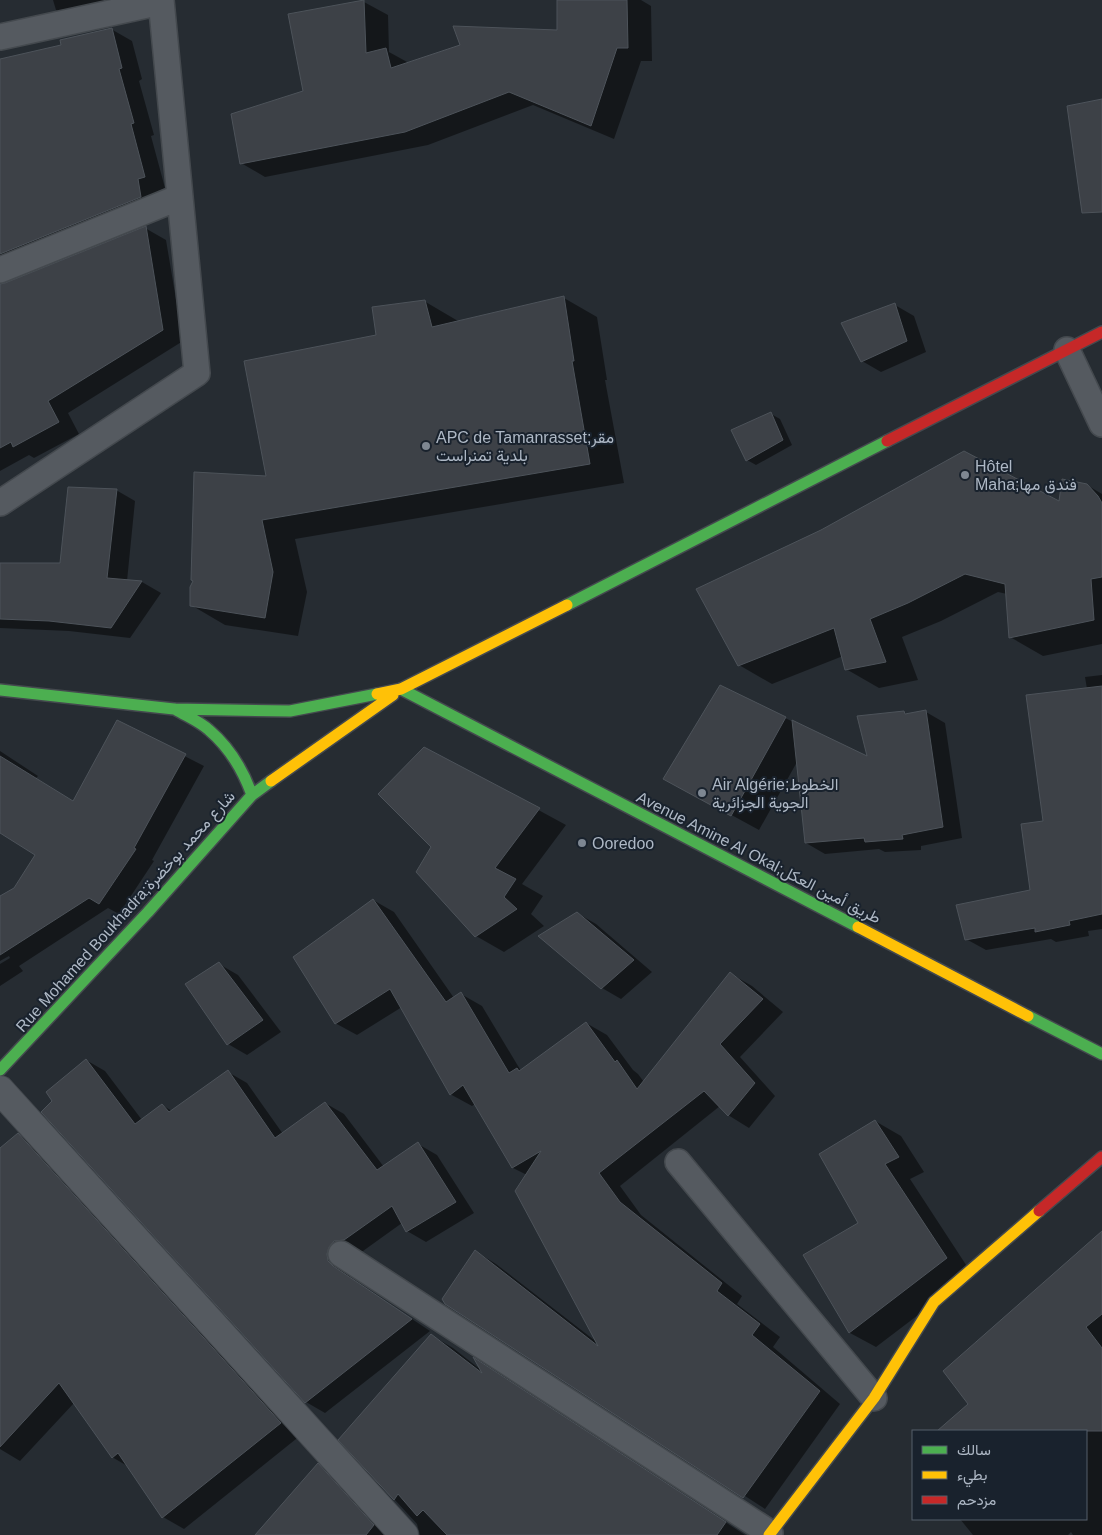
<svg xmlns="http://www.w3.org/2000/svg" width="1102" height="1535" viewBox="0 0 1102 1535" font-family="Arial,Vazirmatn,sans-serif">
<rect width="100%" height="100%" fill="#262c32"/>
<path fill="#0007" d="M53,0H124L80,23L56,10Z
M558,0H641L651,6L652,61H641L614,139L533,105L428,145L265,177L241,163L304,92L289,15L364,2L388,15L389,52L409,63L558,31Z
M111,29L132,41L142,79L139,81L154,135L151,136L165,188L158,191L161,209L6,280V284L145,228L166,240L183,341L68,413L79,434L34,458L29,455L0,471V61L63,46Z
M564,298L597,317L607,380H605L624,483L295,539L307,592L298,636L225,625L191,605L267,478L377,336L424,301L458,321Z
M895,305L914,316L926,352L881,372L862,361Z
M771,414L780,419L792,445L756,465L747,460Z
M1087,485L1102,494V644L1043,656L1010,637L1007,594L998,592L941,621L902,637L918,680L879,688L846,669L843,656L772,684L739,665L1060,503Z
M116,490L135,501L127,581L142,582L161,593L130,638L69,631L0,628V564L61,565Z
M1102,675V929L1088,931L1089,936L1056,942L1051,939L986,950L966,939L1031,891L1045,822L1087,689L1085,677Z
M720,687L869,758L904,712L909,715L926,712L945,723L962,838L921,846V850L885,852L879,849L825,854L806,843L797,762L759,830L693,794Z
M118,722L204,766L152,860L154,861L119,914L108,908L19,966L23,971L0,986V964L10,958L9,956L0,961V897L15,889L37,855L0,831V751L38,776L36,778L74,802Z
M424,748L566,825L522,884L543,896L531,914L544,926L504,952L476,936L432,847Z
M373,900L394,912L454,998L461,994L482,1006L521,1071L586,1023L607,1035L633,1070L638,1074L644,1082L731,974L752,986L783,1012L740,1057L775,1096L749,1128L728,1115L720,1106L620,1186L641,1215L742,1296L737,1304L780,1337L773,1347L840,1404L765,1509L446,1303L475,1251L496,1264L598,1343L527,1175L513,1168L476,1103L472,1106L450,1094L402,1007L357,1035L335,1023Z
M577,913L596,924L652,972L621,999L602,988L541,936Z
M219,964L238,975L281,1032L247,1055L228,1044Z
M86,1060L105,1071L142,1120L162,1105L172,1111L228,1072L247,1083L283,1134L325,1103L344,1114L384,1167L418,1144L437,1155L474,1213L426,1242L407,1231L402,1223L363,1251L354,1252L345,1265L347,1273L352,1279L430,1331L325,1413L306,1402L42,1112L54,1101Z
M875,1121L901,1136L924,1172L910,1179L972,1274L876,1347L850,1333L804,1255L860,1223Z
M18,1134L39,1146L301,1435L184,1529L163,1517L129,1467L112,1457L74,1403L20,1461L0,1449V1150Z
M1102,1233V1535H1073L1071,1532L1068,1535H973L960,1519H1086V1431H939L970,1404Z
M431,1335L453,1348L481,1370L476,1360L495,1371L745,1535H420L417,1524L340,1440Z
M318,1465L340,1478L392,1535H282Z"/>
<path fill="#3d4147" stroke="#4d535a" d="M364,0L366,53L386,48L391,68L460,45L453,26L557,30V0H627L628,48H617L591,126L509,92L405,132L240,164L231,114L303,91L288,14Z
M112,28L122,68L119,69L134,123L131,124L145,177L138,179L141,197L0,254V59L61,45L60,40Z
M1102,99V212L1082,213L1067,106Z
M146,226L163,330L48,401L59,422L13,447L11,442L0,448V284L5,283Z
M564,296L574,361H572L590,464L262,520L273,572L265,618L190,606V587L193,581L191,580L194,472L266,476L244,361L376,335L372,307L425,300L432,327Z
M895,303L907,341L861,362L841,323Z
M771,412L783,440L746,461L731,430Z
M964,451L1059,501L1062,479L1087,484L1098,496L1102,503V577L1091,579L1094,620L1009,638L1005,584L965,574L908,603L870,619L886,662L845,670L834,628L738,666L696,589L821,530Z
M68,487L117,489L107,578L142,581L111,628L49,621L0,619V563H60Z
M720,685L786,717L731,816L663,779Z
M1102,686V914L1069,921L1070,925L1035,932V928L965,940L956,905L1030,890L1021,824L1043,821L1026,695Z
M926,710L943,827L902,835L903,839L865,842L864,838L805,843L792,720L867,756L857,716L904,711L905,714Z
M117,720L186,754L134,848L136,849L99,904L89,898L0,955V896L14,888L35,855L0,833V756L73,801Z
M424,747L540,808L495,868L516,879L504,897L517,909L475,937L416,872L431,847L378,794Z
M373,899L446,1002L461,992L509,1073L517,1068L519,1071L586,1022L615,1062L617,1060L637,1089L730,972L763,999L720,1044L755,1083L728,1116L704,1091L599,1173L620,1202L722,1283L717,1291L760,1324L752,1335L820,1391L743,1498L445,1304L442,1299L475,1250L598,1346L515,1191L541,1151L512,1168L463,1085L450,1095L390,989L335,1024L293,957Z
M577,912L634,960L601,989L538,936Z
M219,962L263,1020L227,1045L185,984Z
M86,1059L135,1124L162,1104L169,1112L228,1070L275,1138L325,1102L377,1170L418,1142L456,1202L406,1232L392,1206L344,1240L334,1241L329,1247L327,1254L328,1261L333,1266L412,1319L305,1403L41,1112L52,1101L46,1092Z
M875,1120L899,1157L885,1164L947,1258L849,1333L803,1255L858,1223L819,1154Z
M18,1133L281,1423L162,1518L118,1453L112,1458L59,1383L0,1447V1148Z
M1102,1231V1314L1086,1327L1102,1348V1431H937L968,1404L943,1371Z
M431,1334L482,1373L473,1357L726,1522L717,1535H447L423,1510L417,1516L398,1494L394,1500L338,1440Z
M318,1463L374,1525L366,1535H255Z"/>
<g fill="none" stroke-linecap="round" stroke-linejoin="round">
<g stroke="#44494e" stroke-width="28">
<path id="lane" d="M0,37L161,2
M0,270L180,197
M1067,350L1102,424
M0,503L197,373L161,0
M678,1162L874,1398
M341,1254L770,1533"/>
</g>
<g stroke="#44494e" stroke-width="30">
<path id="street" d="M0,1090L404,1535"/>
</g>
<g stroke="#44494e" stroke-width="14">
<path id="fast" d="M567,605L887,441
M401,689L858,927
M0,690L174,709L290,711L377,694
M175,709C186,716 199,721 209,730C229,747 243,770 252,795
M1028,1016L1102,1054
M0,1070L148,912L252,795L271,781"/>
</g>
<g stroke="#44494e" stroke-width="14">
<path id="slow" d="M377,694L401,689L567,605
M271,781L393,695
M858,927L1028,1016
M769,1535L874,1398L934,1302L1039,1211"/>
</g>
<g stroke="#44494e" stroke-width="14">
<path id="jam" d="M887,441L1102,332
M1039,1211L1102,1157"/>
</g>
<use href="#lane" stroke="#555a60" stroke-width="25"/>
<use href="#street" stroke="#555a60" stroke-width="28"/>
<use href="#fast" stroke="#4caf50" stroke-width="11"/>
<use href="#slow" stroke="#ffc107" stroke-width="11"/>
<use href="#jam" stroke="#c62828" stroke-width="11"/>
</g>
<g fill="#7e8792" stroke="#19222d" stroke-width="2">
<circle cx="426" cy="446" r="5"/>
<circle cx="965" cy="475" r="5"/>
<circle cx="702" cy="793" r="5"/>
<circle cx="582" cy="843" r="5"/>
</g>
<g text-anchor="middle" stroke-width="4" stroke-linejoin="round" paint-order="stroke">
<g font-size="16" fill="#aeb8c5" stroke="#19222d" text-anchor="start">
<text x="436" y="443">APC de Tamanrasset;مقر<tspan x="436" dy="18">بلدية تمنراست</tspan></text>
<text x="975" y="472">Hôtel<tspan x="975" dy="18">Maha;فندق مها</tspan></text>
<text x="712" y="790">Air Algérie;الخطوط<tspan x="712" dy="18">الجوية الجزائرية</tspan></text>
<text x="592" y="849">Ooredoo</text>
</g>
<g font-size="16" fill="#aeb8c5" stroke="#19222d">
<text transform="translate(759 857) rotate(27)" y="6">Avenue Amine Al Okal;طريق أمين العكل</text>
<text transform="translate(125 911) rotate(-48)" y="6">Rue Mohamed Boukhadra;شارع محمد بوخضرة</text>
</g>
</g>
<rect x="912" y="1430" width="175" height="90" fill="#19222d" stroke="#555e6a"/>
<rect x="922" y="1446" width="25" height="8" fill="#4caf50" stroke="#555e6a"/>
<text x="957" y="1455" font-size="15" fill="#aeb8c5">سالك</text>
<rect x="922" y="1471" width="25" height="8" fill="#ffc107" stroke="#555e6a"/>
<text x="957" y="1480" font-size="15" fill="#aeb8c5">بطيء</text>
<rect x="922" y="1496" width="25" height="8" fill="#c62828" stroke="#555e6a"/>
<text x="957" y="1505" font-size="15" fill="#aeb8c5">مزدحم</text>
</svg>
